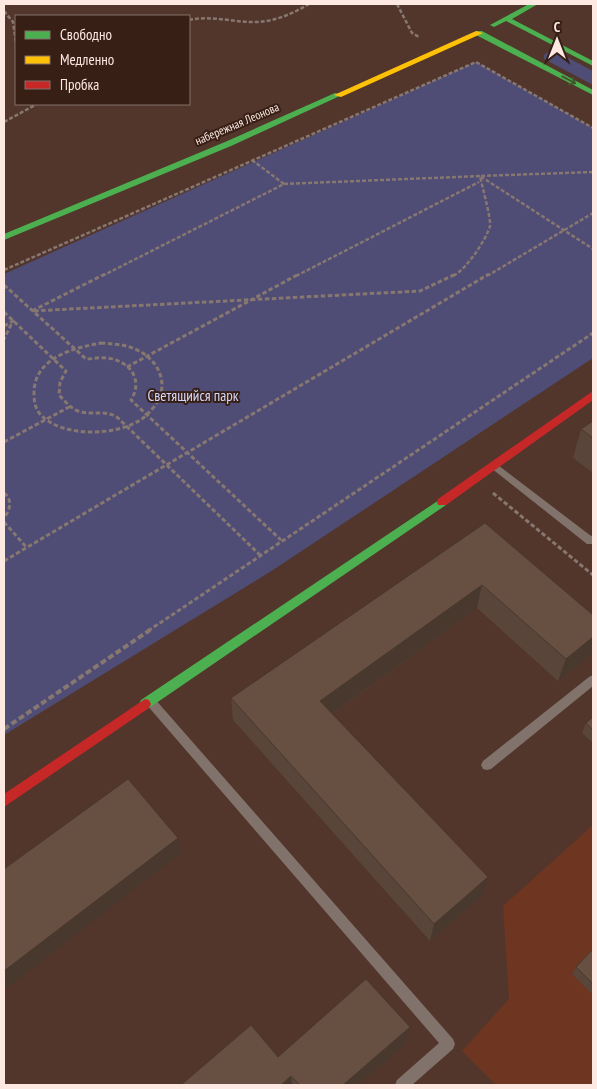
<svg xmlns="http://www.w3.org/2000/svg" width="597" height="1089" viewBox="0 0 597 1089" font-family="'PT Sans Narrow',sans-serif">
<rect width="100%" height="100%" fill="#52362b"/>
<path fill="#6e3620" d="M593,825V1085H496L462,1051L509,999L503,906Z"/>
<path fill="#4f4c75" d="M548,52L561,54L593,71V85L544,59V55Z
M476,62L593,128V358L273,570L4,735V274Z"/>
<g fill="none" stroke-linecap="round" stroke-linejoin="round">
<path stroke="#877771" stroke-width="2.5" stroke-dasharray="4 2" stroke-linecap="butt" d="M397,4L412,33L419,37
M4,11L13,22L16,43
M189,20C213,15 235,23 258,22C276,21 294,13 309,4
M4,122L37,104
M252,160L284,184
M593,172L480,176L593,249
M4,270L476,62L593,128
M102,276L284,184L480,176C482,186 491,218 490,226C486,240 466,270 453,276
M296,276L479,182
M487,276L593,213"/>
<path stroke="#877771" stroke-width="3" stroke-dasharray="4.5 2.5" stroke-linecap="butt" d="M105,274L32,311L420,291L456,274
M4,285L86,359C93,359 100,357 106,358C129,360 144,379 131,400L281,540
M4,312L66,371L60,382L59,395C65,401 70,408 78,411C92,416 106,409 118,418L260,555
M4,326L13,321L4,339
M101,343C112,344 124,344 135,349C159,359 171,385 154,407C149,412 146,417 140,420C116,436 61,438 40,414C35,408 34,401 34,393C34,358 73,348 101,343Z
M127,367L299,274
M4,442L69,407
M4,493C13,500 10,510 4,518
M493,493L593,575
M4,522L27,548
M4,561L489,274
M148,631L593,333"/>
<path stroke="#877771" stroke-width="4" stroke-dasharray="6 3" stroke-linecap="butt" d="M4,729L150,630"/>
<path fill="#81726c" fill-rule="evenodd" d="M494,462L591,536L593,535V544H587L491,468L489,466L491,464Z
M593,675V686L491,769L487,770L483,769L481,765L483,761L589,677Z
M150,696L154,698L453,1039L455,1044L453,1049L412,1085H395L397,1080L439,1043L146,704L144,701L146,698Z"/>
<path fill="#4caf50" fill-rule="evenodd" d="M529,4H538L512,19L593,61V66L506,21L494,27L490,25Z
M476,31H482L593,90V95L476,35Z
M335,93L342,95L231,146L4,240V234L225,142Z
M442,498L447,502L446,505L149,708L145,709L141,708L139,704L141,700Z"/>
<path fill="#ffc107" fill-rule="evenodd" d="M476,31L483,33L341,97L334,95Z"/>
<path fill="#c62828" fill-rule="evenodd" d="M593,391V400L446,505H438L437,502L438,499Z
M145,699L149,700L151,704L149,708L4,807V794Z"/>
</g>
<path fill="#594539" d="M593,421V473L573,458L581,429Z
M485,523L593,615V654L558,681L477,608L332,714L482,896L430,941L233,720L231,698Z
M593,717V743L582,733L586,723Z
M593,949V995L572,974L576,967Z
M410,1027L406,1044L358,1085H181L278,1057Z"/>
<path fill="#48382e" d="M482,585L477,608L319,723L320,701Z
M593,637V654L558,681L566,659Z
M178,838L181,853L4,990V971Z
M488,877L482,896L430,941L434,924Z
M410,1027L406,1044L358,1085H343Z
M291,1076L292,1085H281Z"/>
<path fill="#675042" stroke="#48382e" d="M593,421V438L581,429Z
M485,523L593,615V637L566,659L482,585L320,701L488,877L434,924L231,698Z
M593,717V730L586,723Z
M128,779L178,838L4,971V869Z
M593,949V984L576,967Z
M366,979L410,1027L343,1085H300L291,1076L281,1085H181L251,1025L278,1057Z"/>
<defs><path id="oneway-shaft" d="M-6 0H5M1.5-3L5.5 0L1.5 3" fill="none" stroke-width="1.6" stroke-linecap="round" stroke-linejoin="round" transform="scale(1.25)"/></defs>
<use stroke="#3f592d" href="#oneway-shaft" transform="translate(569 80) rotate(28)"/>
<g text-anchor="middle" stroke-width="4" stroke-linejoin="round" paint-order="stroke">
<g font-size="12" fill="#fde9e2" stroke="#371f16">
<text transform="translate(237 124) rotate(-23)" y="4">набережная Леонова</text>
</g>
<g font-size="15" fill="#d6d9fe" stroke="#371f16">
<text x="193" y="401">Светящийся парк</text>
</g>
</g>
<rect width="597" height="1089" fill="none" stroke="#fde9e2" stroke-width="10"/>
<rect x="15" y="15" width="175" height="90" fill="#371f16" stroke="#867068"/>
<rect x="25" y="31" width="25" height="8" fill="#4caf50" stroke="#867068"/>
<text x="60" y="40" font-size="15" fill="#fde9e2">Свободно</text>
<rect x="25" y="56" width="25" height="8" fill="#ffc107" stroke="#867068"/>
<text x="60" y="65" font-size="15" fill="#fde9e2">Медленно</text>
<rect x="25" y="81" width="25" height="8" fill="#c62828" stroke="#867068"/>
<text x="60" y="90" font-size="15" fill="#fde9e2">Пробка</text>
<g transform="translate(557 40)" stroke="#371f16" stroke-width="4" paint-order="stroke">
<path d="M0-4L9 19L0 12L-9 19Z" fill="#fde9e2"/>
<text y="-8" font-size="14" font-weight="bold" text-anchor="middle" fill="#fde9e2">С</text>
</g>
</svg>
